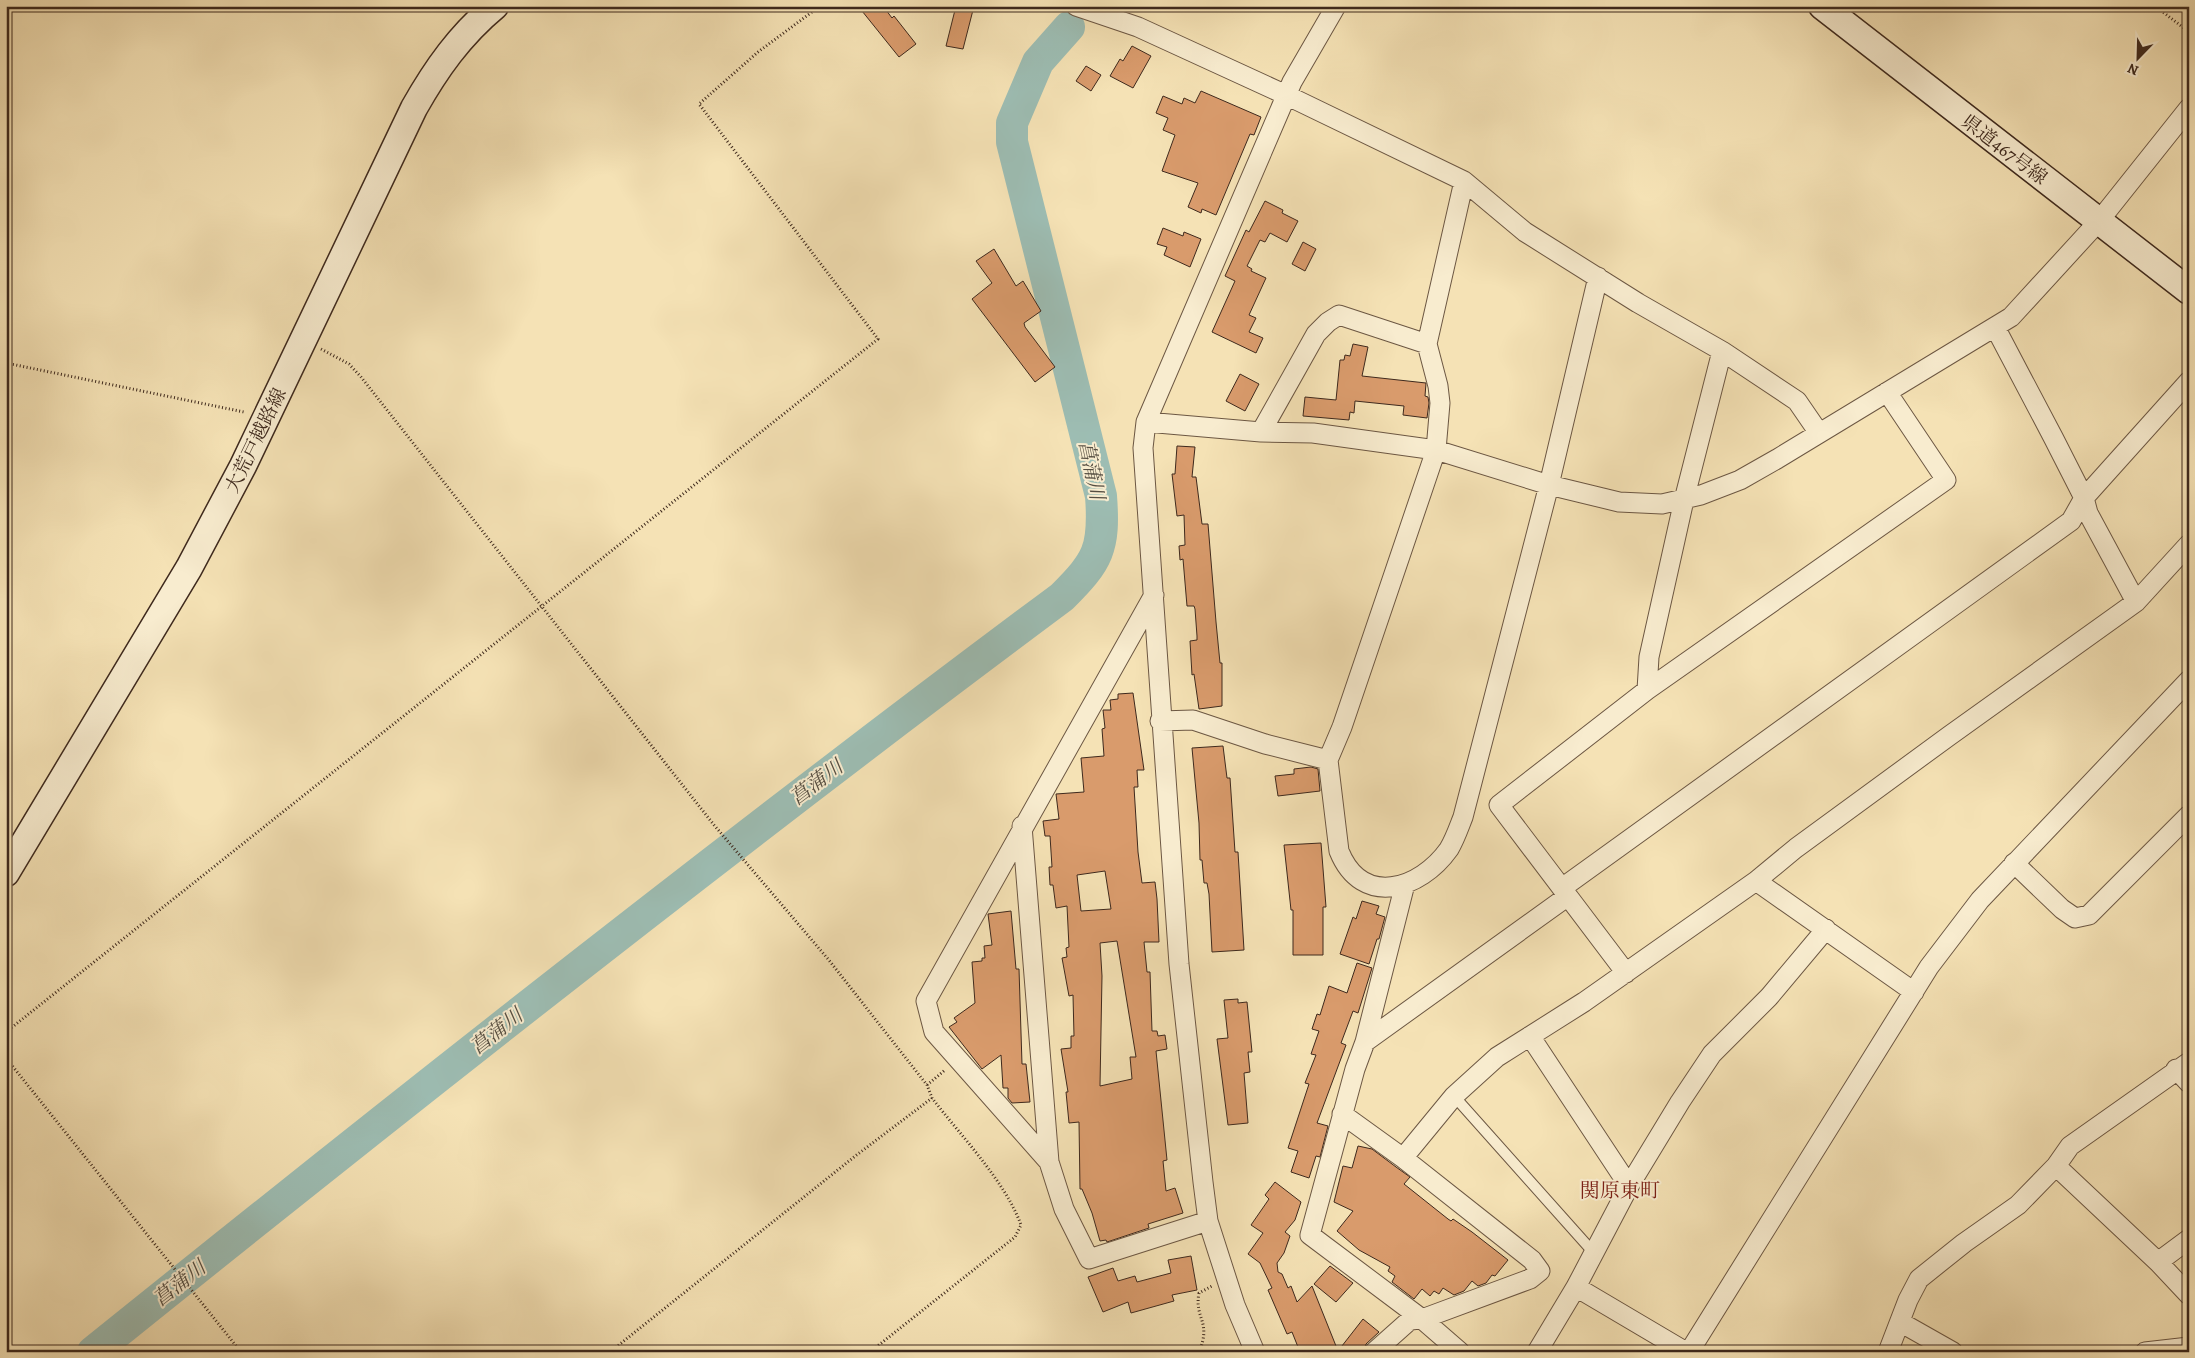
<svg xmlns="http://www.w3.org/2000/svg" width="2195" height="1358" viewBox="0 0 2195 1358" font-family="Alegreya,'Noto Serif JP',serif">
<rect width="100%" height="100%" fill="#f5e2b5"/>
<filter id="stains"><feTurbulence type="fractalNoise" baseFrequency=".004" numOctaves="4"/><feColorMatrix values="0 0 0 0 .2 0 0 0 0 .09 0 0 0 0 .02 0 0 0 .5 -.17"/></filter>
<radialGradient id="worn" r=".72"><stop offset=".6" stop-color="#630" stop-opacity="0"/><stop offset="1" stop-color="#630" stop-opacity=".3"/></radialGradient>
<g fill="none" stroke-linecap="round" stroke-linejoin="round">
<path stroke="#9dbdb3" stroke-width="32" d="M93,1352C412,1095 733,842 1062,597C1098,561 1105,549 1101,496L1012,142V123L1038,62L1069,27"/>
</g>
<path fill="#d99b6c" stroke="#3e291d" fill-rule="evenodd" d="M858,6H883L892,18L894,16L916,44L899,57Z
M956,6L973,10L963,49L946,46Z
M1132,46L1151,56L1133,88L1110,76L1120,59L1123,61Z
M1086,66L1101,75L1091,91L1076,81Z
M1201,91L1261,117L1254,135L1250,134L1216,215L1202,209L1201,213L1188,207L1198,183L1162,171L1175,135L1163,130L1168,118L1156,113L1163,96L1182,104L1184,98L1195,103Z
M1265,201L1283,210L1282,213L1298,221L1287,242L1270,233L1265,242L1260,240L1247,266L1252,269L1251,271L1266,278L1249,315L1256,318L1249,332L1263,338L1256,353L1212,332L1235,281L1225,276L1246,230L1249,232Z
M1163,228L1183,236L1184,232L1201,239L1190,267L1164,255L1167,247L1157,244Z
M1303,242L1316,249L1305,271L1292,264Z
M994,249L1016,286L1023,281L1041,311L1024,323L1025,327L1055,367L1035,382L972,299L992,283L976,261Z
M1353,344L1368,347L1362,376L1426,383L1425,396L1428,397L1429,403L1427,418L1403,415L1404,406L1355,401L1354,413L1350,412L1349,420L1303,416L1305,397L1336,400L1340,360H1344L1345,355L1350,356Z
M1240,374L1259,384L1245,411L1226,401Z
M1177,446L1195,447L1192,477H1196L1202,524H1208L1216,622L1220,663H1222V706L1199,709L1194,674L1192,675L1190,641L1197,640V636L1195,609L1194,606H1187L1183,559L1180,560L1179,546L1185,545L1184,515L1177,516L1172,474H1175Z
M1133,693L1144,770H1137L1138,787H1134L1138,852L1142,883L1155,882L1157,899L1159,942H1144L1147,972H1150L1152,1031H1157L1158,1036L1165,1035L1167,1049L1156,1051L1167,1160L1163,1161L1166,1191L1175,1188L1183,1213L1148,1224L1149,1228L1107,1242L1106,1240L1100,1241L1092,1213L1082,1189H1080L1079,1122L1069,1123L1066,1092H1068L1061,1049L1071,1048V1036H1074L1073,995L1069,996L1062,958L1067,957L1066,948L1069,947L1067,906L1056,908L1053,885H1050L1049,867H1052L1050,836H1045L1043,821L1059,819L1056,794L1084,792L1081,758L1104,756L1102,729L1105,728L1103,710H1111L1110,700L1118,699V694ZM1105,871L1111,909L1081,911L1077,875ZM1117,941L1136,1057H1130L1132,1079L1100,1086L1102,976L1100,943Z
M1223,746L1227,778H1230L1235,852H1238L1244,950L1212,952L1209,894L1207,883H1204L1202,860H1200L1199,823L1192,748Z
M1311,767L1318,769L1320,791L1278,796L1275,776L1294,774V769Z
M1321,843L1326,907H1323V955H1293V910H1291L1284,845Z
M1362,901L1379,906L1376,914L1385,917L1379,939H1377L1369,964L1340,954L1353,917L1356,919Z
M1011,911L1016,969H1019L1022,1064H1026L1030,1102L1012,1103L1008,1098V1088H1003L1001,1055L982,1069L949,1027L957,1022L954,1018L975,1003L972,962L982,961V958H985L984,946L992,945L988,914Z
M1357,963L1372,968L1358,1013L1353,1011L1341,1043L1346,1045L1317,1123L1328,1126L1320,1157L1316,1156L1309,1178L1291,1172L1298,1151L1288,1148L1309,1084L1305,1083L1316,1055L1311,1054L1319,1031L1312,1029L1317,1014L1320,1015L1329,986L1347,993Z
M1238,999V1003L1247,1002L1252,1052H1248L1250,1072L1244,1073L1248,1123L1228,1125L1217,1039L1228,1038L1224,1000Z
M1358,1146L1372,1149L1396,1167L1410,1177L1404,1184L1448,1219L1451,1221L1453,1219L1472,1232L1508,1260L1495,1276L1492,1275L1486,1283L1478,1286L1472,1281L1464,1291L1454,1295L1443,1288L1439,1294L1434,1291L1430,1296L1422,1289L1414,1299L1392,1282L1395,1276L1388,1271L1390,1267L1359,1250L1337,1231L1353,1211L1334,1202L1343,1166L1352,1168Z
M1275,1182L1301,1202L1295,1220L1285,1232L1290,1236L1284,1253L1277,1263L1278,1272L1282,1274L1288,1288L1291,1286L1297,1302L1312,1286L1338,1351L1363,1319L1379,1332L1366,1344L1363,1352H1300L1292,1332L1287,1334L1268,1290L1272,1288L1260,1263L1248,1254L1263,1233L1251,1225L1269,1199L1265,1195Z
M1191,1256L1197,1290L1172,1295L1174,1301L1131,1313L1128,1302L1103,1312L1088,1277L1113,1268L1118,1281L1135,1276L1137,1282L1171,1273L1168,1260Z
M1330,1266L1353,1283L1336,1302L1314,1284Z"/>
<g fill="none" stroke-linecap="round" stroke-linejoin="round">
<g stroke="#6c5743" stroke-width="12">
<path id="lane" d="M1454,1096L1594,1253"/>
</g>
<g stroke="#6c5743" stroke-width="21">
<path id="street" d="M1076,6L1138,27L1286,95L1464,181L1525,232L1638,303L1722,351L1797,401L1819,433
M1464,181L1427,344L1438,386L1440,403L1436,450L1342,727L1328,760L1339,851C1362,908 1420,890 1449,849C1455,839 1459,827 1463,817L1549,485L1598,277
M1995,327L2054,439L2084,498L2088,513L2136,602
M1146,422L1261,432L1313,433L1436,450L1549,485L1619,502L1662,504L1701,495L1740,480L1777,459L2011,317L2099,221L2189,108
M1261,432L1316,334L1328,322L1339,315L1427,344
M1647,690L1649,657L1684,500L1722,351
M1160,721L1193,720L1265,744L1328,760
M1022,826L1049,1162L1064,1209L1089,1259L1208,1221
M2014,863L2062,909L2075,918L2089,915L2189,815
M1756,881L1796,848L1949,736L2136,602L2189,544
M1562,888L2071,521L2084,498L2189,381
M1626,973L1499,805L1647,690L1946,480L1887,392
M1530,1036L1629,1186
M1365,1042L1405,884
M2176,1069L2189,1083
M1342,1114L1403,1158L1532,1260L1540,1271L1530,1279L1422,1319L1410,1320L1374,1352
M1403,1158L1454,1096L1497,1057L1584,1002L1756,881L1914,992
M1049,1162L934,1032L926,1001L1154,595
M2056,1166L2158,1262L2189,1295
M2158,1262L2189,1239
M1576,1287L1686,1352
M1900,1322L1953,1352
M1255,1352L1235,1305L1208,1221L1203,1182L1179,964L1143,448L1146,422L1292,82L1336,6
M1460,1352L1422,1319L1310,1235L1355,1069L1365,1042L1568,896
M1537,1352L1576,1287L1629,1186L1680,1102L1712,1054L1769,997L1826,929
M1689,1352L1929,967L1980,900L2189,680
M1888,1352L1908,1300L1919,1279L1964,1243L2018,1205L2056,1166L2070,1146L2189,1062
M2145,1352L2189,1347"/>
</g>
<g stroke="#3e291d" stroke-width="29">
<path id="secondary" d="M1822,6L2189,291
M6,873L189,568L243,466L414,108C436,69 460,35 495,6"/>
</g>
<path stroke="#3e291d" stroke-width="3" stroke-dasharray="1 2.5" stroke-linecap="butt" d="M2155,6L2189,32
M321,349L349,364L361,377L714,825L828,959L927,1085L932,1098C961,1136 1005,1181 1021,1225L1015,1237L870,1352
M6,363L244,412
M6,1032L878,339L699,104L758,52L820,6
M6,1058L241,1352
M927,1085L945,1070
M610,1352L854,1157L932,1098
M1199,1352C1212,1321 1194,1319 1199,1293L1212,1286"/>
<use href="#lane" stroke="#f8eccf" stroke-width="10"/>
<use href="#street" stroke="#f8eccf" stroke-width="19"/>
<use href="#secondary" stroke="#f8eccf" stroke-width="26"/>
</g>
<g text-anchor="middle" stroke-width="4" stroke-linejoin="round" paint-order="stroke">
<g font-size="19" fill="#3e291d" stroke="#f8eccf">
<text transform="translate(2005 149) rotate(37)" y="7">県道467号線</text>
<text transform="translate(255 440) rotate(-64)" y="7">大荒戸越路線</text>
</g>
<g font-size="20" font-style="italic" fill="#564e42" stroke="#f8eccf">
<text transform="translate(1092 470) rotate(78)" y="7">菖蒲川</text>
<text transform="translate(816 782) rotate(-37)" y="7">菖蒲川</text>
<text transform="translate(496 1031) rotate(-38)" y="7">菖蒲川</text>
<text transform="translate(179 1283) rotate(-38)" y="7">菖蒲川</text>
</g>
<g font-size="20" fill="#7a1f14" stroke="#f8eccf">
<text x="1620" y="1197">関原東町</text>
</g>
</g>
<rect width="2195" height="1358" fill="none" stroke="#f5e2b5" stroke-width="25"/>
<rect x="8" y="8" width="2180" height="1343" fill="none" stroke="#3e291d" stroke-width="2.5"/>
<rect x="12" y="12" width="2170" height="1333" fill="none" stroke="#3e291d"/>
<g transform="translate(2138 58) rotate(203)" stroke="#f8eccf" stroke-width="4" paint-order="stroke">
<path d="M0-4L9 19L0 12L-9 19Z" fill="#3e291d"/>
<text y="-8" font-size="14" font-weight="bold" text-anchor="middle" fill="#3e291d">N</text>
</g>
<rect width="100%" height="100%" filter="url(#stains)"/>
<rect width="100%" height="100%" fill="url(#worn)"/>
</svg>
